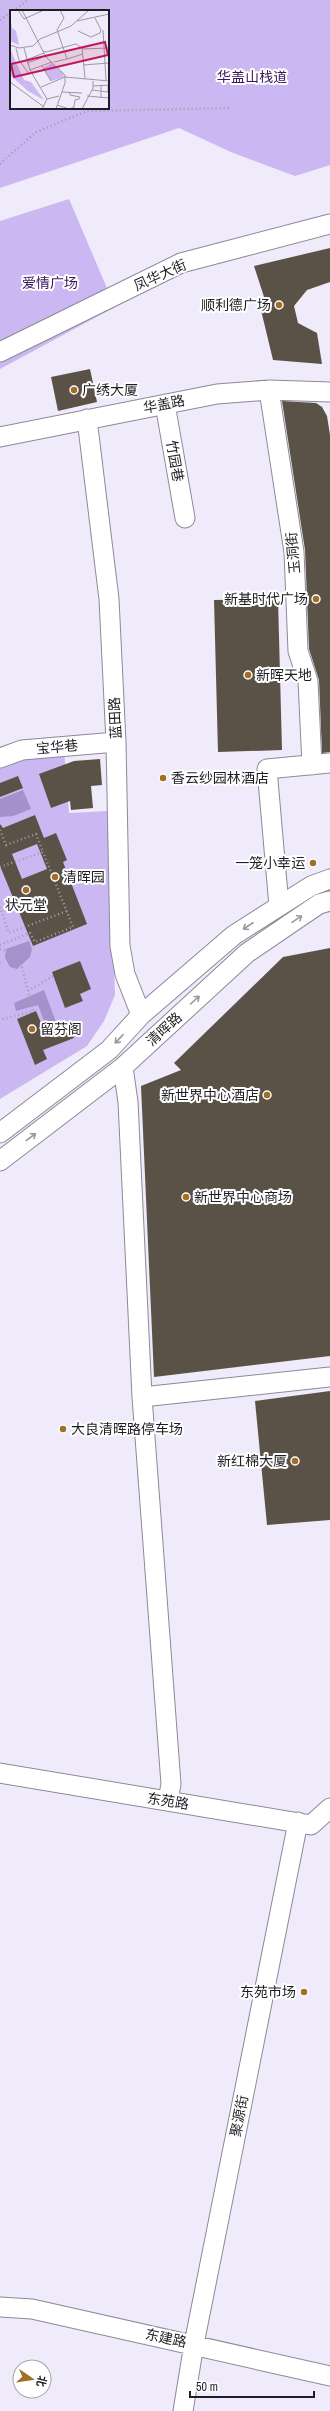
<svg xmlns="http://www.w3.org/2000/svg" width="330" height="2411" viewBox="0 0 330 2411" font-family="'Archivo Narrow','Noto Sans SC',sans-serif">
<rect width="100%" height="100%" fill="#efebfa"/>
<path fill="#cbb7f1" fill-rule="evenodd" d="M0,0H330V165L295,176L231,152L179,128L0,188ZM11,11H108V108H11Z
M69,199L115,307L0,369V221Z
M64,749L69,813L108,811L115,995L104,1021L87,1046L0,1099V764Z"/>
<path fill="#a691cd" d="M23,790L31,809L13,816L0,817V799Z
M29,941L32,949L30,957L17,969L10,967L5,958L6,949Z
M44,990L56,1022L46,1026L38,1005L16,1011L14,1003Z"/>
<path fill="#5b5247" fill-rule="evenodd" d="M330,248V282L307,290L294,306L298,323L317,333L322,364L273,360L260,306L266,303L254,266Z
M90,369L97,402L58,411L51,377Z
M282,401L316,403L322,407L327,416L330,435V752L322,753L319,680L309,649L305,550Z
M278,599L282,750L218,752L214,600Z
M100,759L102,785L91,786L93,808L71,810L70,801L51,808L39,774L74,761Z
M18,776L23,788L0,797V783Z
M35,815L44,838L56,833L67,860L63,862L87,924L33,946L0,866V824L3,828ZM37,844L47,869L22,879L12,854Z
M330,948V1356L154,1377L141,1086L181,1070L174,1063L283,957Z
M80,961L91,989L80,994L83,1001L65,1008L52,972Z
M36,1011L44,1030L67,1021L74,1038L43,1050L47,1059L35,1065L17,1019Z
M330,1391V1520L267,1525L255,1401Z"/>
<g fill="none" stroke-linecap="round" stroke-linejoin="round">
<g stroke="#8d8997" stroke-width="21">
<path id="minor" d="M0,352L181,263L330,224
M269,390L294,552L298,651L308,681L312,765
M165,404L185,518
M87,419L109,599L116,742L120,946L125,974L141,1015
M0,437L217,394L269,390L330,392
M0,758L22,750L116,742
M279,906L267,769L330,763
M123,1067L128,1102L142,1397
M0,1133L109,1050L141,1015L234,935L311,886L330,879
M0,1161L123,1067L247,953L319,904L330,901
M0,1773L311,1825L330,1808
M168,1801L171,1784L142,1397L330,1377
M0,2307L32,2309L330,2376
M183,2411L194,2344L298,1822"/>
</g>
<path stroke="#a19ea9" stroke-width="2.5" stroke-dasharray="1 3" stroke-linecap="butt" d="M13,11L28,0
M0,20L11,12
M0,164L36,132L87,111L230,108
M0,830L6,845L36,834L43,852L0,867
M0,907L9,933L67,911
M0,945L30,933L35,942L73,927L43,852
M0,949L19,955L33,1011L0,1020
M0,962V963
M28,991L53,976"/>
<use href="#minor" stroke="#fff" stroke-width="19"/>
</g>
<defs><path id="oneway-shaft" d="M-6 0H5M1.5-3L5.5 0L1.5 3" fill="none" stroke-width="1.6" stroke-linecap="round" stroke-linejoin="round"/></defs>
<g stroke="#9a999c">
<use href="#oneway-shaft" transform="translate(297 919) rotate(-34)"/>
<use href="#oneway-shaft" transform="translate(248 926) rotate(147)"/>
<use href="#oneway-shaft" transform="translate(195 1000) rotate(-42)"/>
<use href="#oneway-shaft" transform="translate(119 1039) rotate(133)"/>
<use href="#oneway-shaft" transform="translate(31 1137) rotate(-37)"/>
</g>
<g fill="#a16e25" stroke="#fff" stroke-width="1.5">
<circle cx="279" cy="305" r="4"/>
<circle cx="74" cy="390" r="4"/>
<circle cx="316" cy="599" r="4"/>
<circle cx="248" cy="675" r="4"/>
<circle cx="163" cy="778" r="4"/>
<circle cx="313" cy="863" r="4"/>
<circle cx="55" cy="877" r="4"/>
<circle cx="26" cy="890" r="4"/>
<circle cx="32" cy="1029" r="4"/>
<circle cx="267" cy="1095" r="4"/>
<circle cx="186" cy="1197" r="4"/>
<circle cx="63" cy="1429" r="4"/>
<circle cx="295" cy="1461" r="4"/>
<circle cx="304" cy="1992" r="4"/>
</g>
<g text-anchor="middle" stroke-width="4" stroke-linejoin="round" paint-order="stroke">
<g font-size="14" fill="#37165e" stroke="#fff">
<text x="252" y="82">华盖山栈道</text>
<text x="50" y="288">爱情广场</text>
</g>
<g font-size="14" fill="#1f1d23" stroke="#fff">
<text transform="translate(160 275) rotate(-24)" y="5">凤华大街</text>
<text transform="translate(164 404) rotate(-11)" y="5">华盖路</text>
<text transform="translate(175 461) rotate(80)" y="5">竹园巷</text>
<text transform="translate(293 553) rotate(-95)" y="5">玉洞街</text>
<text transform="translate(115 718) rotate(-93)" y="5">蓝田路</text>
<text transform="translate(57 747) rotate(-5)" y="5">宝华巷</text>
<text transform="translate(164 1029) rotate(-42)" y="5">清晖路</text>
<text transform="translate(168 1801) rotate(9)" y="5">东苑路</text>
<text transform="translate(239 2116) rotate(-79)" y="5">聚源街</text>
<text transform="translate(166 2338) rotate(12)" y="5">东建路</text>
</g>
<g font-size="14" fill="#1f1d23" stroke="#fff" text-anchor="start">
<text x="271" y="310" text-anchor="end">顺利德广场</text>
<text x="82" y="395">广绣大厦</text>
<text x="308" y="604" text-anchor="end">新基时代广场</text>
<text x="256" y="680">新晖天地</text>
<text x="171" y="783">香云纱园林酒店</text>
<text x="305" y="868" text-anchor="end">一笼小幸运</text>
<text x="63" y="882">清晖园</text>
<text x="26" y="910" text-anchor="middle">状元堂</text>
<text x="40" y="1034">留芬阁</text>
<text x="259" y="1100" text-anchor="end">新世界中心酒店</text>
<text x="194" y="1202">新世界中心商场</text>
<text x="71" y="1434">大良清晖路停车场</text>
<text x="287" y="1466" text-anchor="end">新红棉大厦</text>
<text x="296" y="1997" text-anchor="end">东苑市场</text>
</g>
</g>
<g transform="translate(10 10)">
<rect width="99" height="99" fill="#efebfa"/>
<path d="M0,6L2,18L6,21L9,35L0,31ZM0,39L14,70L21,72L34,90L18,81L0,65ZM42,53L53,63L54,67L41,71L33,58Z" fill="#cbb7f1"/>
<path fill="none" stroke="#9c99a4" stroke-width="1" d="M8,0L14,9L34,0M12,0L36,47L55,65V73L46,99M44,0H50L54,8L47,20L57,49L73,44M67,11L99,4M93,20L96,70M68,21L81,27L90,23L91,20L85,8M0,35L9,38L23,36L30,29L61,16L79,0M6,38L9,50L19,64M14,38L20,60L37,89L32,99M72,39L99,38M33,41L36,42L66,34L72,38L75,68M16,50L34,43M44,52L57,49M17,53L31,48M73,55L99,53M32,56L41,71M20,60L42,52M0,72L34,97M83,76L99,75M31,77L55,67L99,71M82,80L98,82V75M52,82L72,83M60,82V85L70,87L69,89L65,90L64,97L60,99M77,86L99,88M91,88V75M37,89L49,86M47,95L59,99M72,99L83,78V71"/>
<path fill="#c2185b" fill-opacity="0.15" stroke="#c2185b" stroke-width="2" d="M95,32L98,45L4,67L1,54Z"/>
<rect width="99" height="99" fill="none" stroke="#1f1d23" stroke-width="2"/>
</g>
<g transform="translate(32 2379) rotate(103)"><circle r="19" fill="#ffffff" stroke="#a5a5a7"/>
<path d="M0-3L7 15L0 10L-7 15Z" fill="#a16e25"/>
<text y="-6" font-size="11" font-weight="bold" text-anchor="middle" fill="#1f1d23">北</text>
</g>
<path d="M190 2391v6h124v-6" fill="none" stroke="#1f1d23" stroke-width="2"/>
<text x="196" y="2391" font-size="12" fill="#1f1d23" stroke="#ffffff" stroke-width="3" paint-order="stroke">50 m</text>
</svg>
